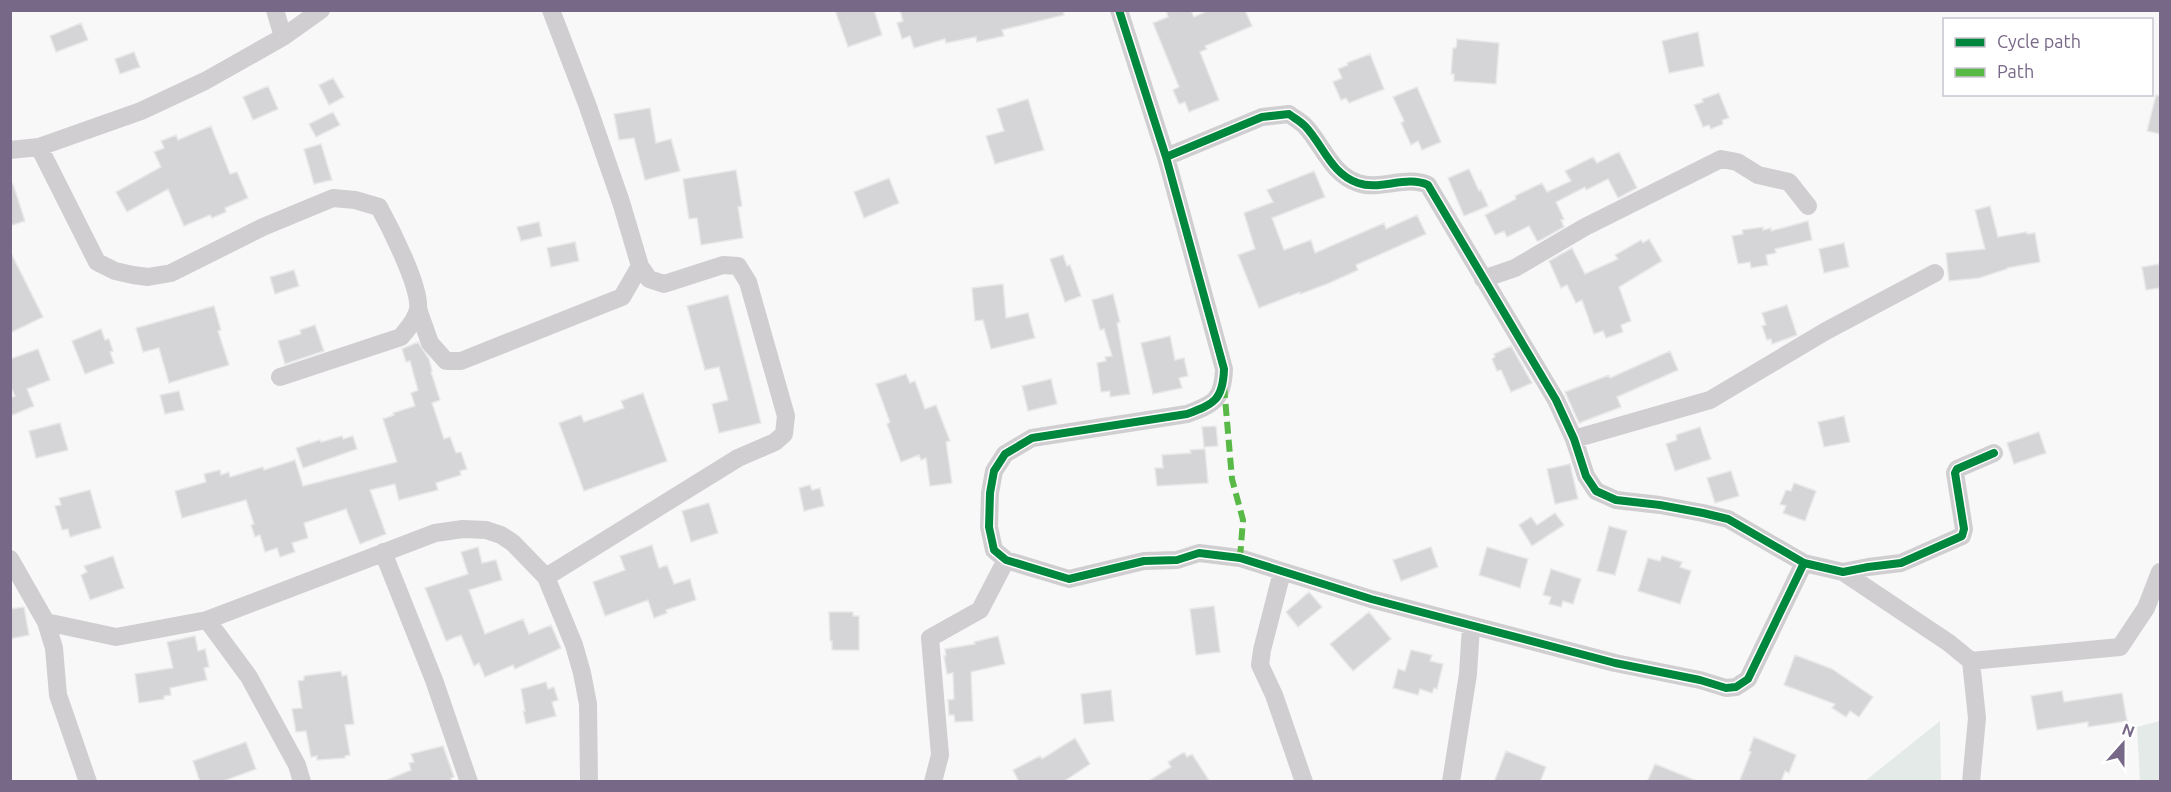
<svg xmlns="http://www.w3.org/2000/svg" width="2171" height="792" viewBox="0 0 2171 792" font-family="Ubuntu,sans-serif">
<rect width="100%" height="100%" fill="#f7f8f7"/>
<path fill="#e4eae8" d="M1940,721L1941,781H1865Z
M2160,721V781H2140L2137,727Z"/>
<path fill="#d5d5d7" stroke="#e7e8e7" stroke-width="1.5" d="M835,10H874L882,35L848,47Z
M900,10H1063L1064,15L1002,30L1004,36L977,42L976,37L946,43L945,39L914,48L910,36L902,39L897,23L903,21Z
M1166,10H1191L1194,17L1209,10H1245L1252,26L1205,46L1207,49L1200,52L1219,100L1189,112L1185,102L1179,104L1173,90L1179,87L1153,23L1168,17Z
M81,23L88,40L56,52L50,36Z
M1698,32L1704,66L1669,73L1662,41Z
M1457,39L1499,43L1496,84L1454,81V74H1451L1453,48H1456Z
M134,52L140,67L120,74L115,59Z
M1370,54L1384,89L1349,103L1346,98L1341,100L1333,82L1342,78L1338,69L1348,65L1347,63Z
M333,78L344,97L329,105L319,85Z
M268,86L278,109L253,120L243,97Z
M1417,87L1441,142L1422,150L1418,141L1411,145L1401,123L1404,121L1393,97Z
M1719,93L1729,118L1722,120L1723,124L1711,129L1709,125L1703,127L1694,105L1703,102L1702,99Z
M2156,95L2160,96V134L2147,131Z
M1028,99L1044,150L995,164L986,136L1004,131L997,109Z
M650,108L656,143L671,139L680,171L645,180L634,138L619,140L614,114Z
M333,112L340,125L316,137L309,124Z
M211,126L230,174L237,172L248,198L225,208L226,212L212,218L210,215L184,226L168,189L127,212L116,192L161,167L154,152L164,148L161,141L176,135L178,140Z
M321,144L332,180L314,184L304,149Z
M1619,152L1637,188L1618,198L1608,179L1586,190L1585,187L1556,202L1564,219L1561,220L1564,227L1539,241H1537L1529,226L1507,237L1504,231L1495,235L1485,215L1516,199L1515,196L1542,183L1547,192L1571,181L1565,171L1593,157L1597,163Z
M1469,169L1479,191L1481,190L1488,206L1464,216L1448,178Z
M736,170L742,206L738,207L743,238L701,245L697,218L689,219L683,179Z
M1314,171L1325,197L1272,218L1284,250L1311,240L1315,253L1384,223L1386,229L1417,215L1426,234L1356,265L1358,270L1327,284L1300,294V292L1259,308L1238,255L1255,249L1244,213L1273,202L1267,190Z
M889,178L899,203L864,218L854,192Z
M13,184L25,221L10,226V185Z
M1990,206L1998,237L2027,232V234L2035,233L2040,262L2007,268V269L1979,278L1949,281L1946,253L1985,249L1975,210Z
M1808,221L1812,240L1775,249L1776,253L1766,255L1768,265L1751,268L1750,262L1738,264L1732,236L1743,234L1742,230L1763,227V230L1771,228V231Z
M539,222L542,236L521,241L517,227Z
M1649,239L1662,261L1619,287L1631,321L1621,325L1623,332L1606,338L1603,331L1594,334L1582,300L1576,303L1567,285L1561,288L1549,261L1572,248L1585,274L1618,259L1615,255L1641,240L1643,243Z
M575,242L579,261L551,267L547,248Z
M1844,243L1849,267L1824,273L1819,249Z
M10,251L43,317L10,333Z
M1063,255L1067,266L1070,265L1081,296L1065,302L1050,259Z
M2160,264V288L2146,290L2142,267Z
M294,270L299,286L275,294L270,277Z
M1003,284L1006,318L1028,313L1035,338L991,349L983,320L975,321L972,288Z
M1113,294L1120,322L1117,323L1130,394L1110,397V391L1101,392L1097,363L1106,361L1105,357L1112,356L1104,329L1100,330L1092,300Z
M728,295L761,423L719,433L712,404L728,400L719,367L705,370L687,306Z
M1787,305L1797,335L1772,344L1771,339L1767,340L1762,326L1766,325L1762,313Z
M214,306L221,330L218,331L229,365L169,383L159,348L143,352L136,328Z
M315,325L324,351L285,364L278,341L301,334L300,330Z
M101,329L105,340L109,339L113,351L110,352L114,363L85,374L72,341Z
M1170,336L1175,360L1184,358L1188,376L1179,378L1182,388L1153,394L1141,343Z
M418,342L429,359L432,371L431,372L440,400L432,403L444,439L450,437L456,453L461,452L467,469L460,471L461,475L436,483L438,490L399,500L395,484L370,490L386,534L360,544L346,509L304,523L308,538L292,543L295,552L280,557L277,548L265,552L260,535L255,537L251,525L254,524L246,500L182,518L175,491L206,482L204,474L220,470L221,475L229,472L230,477L263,467L264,470L295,460L303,486L397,462L383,419L394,415L393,413L415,406L411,393L418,390L410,361L406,362L402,349Z
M1511,346L1532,383L1511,392L1501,370L1497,371L1492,359L1495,357L1494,354Z
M38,349L50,380L27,389L34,406L10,416V398L15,396L10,385V359Z
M1670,351L1678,370L1617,397L1621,407L1579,423L1565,392L1609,375L1610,378Z
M906,374L910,383L915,381L925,409L936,405L950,441L946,442L952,483L930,486L926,458L921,460L919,455L901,462L887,424L890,422L876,384Z
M1051,379L1057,404L1028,411L1022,386Z
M179,391L184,410L165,414L160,395Z
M643,393L667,461L584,491L559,423L581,415L584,422L624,408L621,401Z
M1844,416L1850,442L1824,447L1818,422Z
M60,423L68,450L36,458L29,431Z
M1216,426L1218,446L1204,447L1202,427Z
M1700,427L1711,459L1675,471L1666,444L1677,440L1676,435Z
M2039,432L2046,453L2014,464L2007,443Z
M342,436L343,439L353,436L357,449L303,468L296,448L320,440L321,442Z
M1205,449L1208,483L1157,486L1155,468H1163L1162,455L1191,453L1190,450Z
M1570,464L1578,499L1555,504L1547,469Z
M1731,471L1739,496L1715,503L1707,478Z
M1794,483L1816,491L1805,521L1783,513L1786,506L1780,504L1786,490L1791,491Z
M810,485L812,490L820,488L824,506L804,511L799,488Z
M90,490L101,528L70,537L68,529L62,530L55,506L61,505L59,498Z
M709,503L718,533L691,542L682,511Z
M1555,513L1564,525L1532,546L1519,525L1531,517L1537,525Z
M1609,526L1627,531L1615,575L1597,571Z
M652,545L659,568L667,565L674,584L690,579L696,600L666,610L667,613L654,618L648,600L605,616L593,582L625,570L620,556Z
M478,547L482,563L496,560L502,580L469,590L485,634L523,619L529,634L551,625L561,648L515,669L513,665L485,677L479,663L474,666L461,635L446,641L425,588L468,574L461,552Z
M1431,547L1438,567L1401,581L1393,560Z
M1487,547L1528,559L1520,588L1479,575Z
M113,556L124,588L90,600L81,575L87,572L84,566Z
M1662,556L1682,562L1680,567L1691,571L1680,604L1638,591L1648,558L1660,561Z
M1551,569L1581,579L1573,604L1563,601L1561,607L1549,604L1551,597L1543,595Z
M1309,592L1322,607L1298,627L1286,612Z
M1214,606L1220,652L1196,655L1190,609Z
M24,607L29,635L10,639V609Z
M829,612H853V616H859V650H832V641H830Z
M1369,612L1391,639L1353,671L1330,644Z
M195,636L198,651L205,649L209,667L204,668L207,680L170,688L171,695L164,696V699L139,703L135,674L173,668L167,642Z
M998,636L1005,664L971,672L973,721L955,722L954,715H949L948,700L954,699L953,673L947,674L944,656H946L945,649L975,644L974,642Z
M1411,650L1432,655L1430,661L1443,664L1437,689L1434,688L1432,693L1420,689L1418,695L1393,688L1398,669L1405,671Z
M1795,655L1832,669L1873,697L1859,717L1850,711L1846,717L1832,708L1835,704L1784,685Z
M341,671L342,676L347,675L354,724L345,725L350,755L345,756V758L317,760V756L311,757L306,731L296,732L292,709L302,708L298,681L304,680V676Z
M546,682L548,689L554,687L558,700L552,702L556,716L526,724L523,711H525L521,689Z
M1111,690L1114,721L1084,724L1081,694Z
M2062,691L2064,702L2122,693L2127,721L2088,727V722L2037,730L2031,696Z
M1754,737L1796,755L1789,773L1785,771L1781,782H1739L1751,752L1749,751Z
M1075,738L1090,764L1063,782H1019L1013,770L1040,756L1042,759Z
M246,742L256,769L221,782H200L193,761Z
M443,746L454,777L451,778L452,782H382L411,770L409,763L414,762L411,754Z
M1506,751L1546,767L1540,782H1494Z
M1184,752L1187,757L1192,754L1210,782H1147L1171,767L1168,762Z
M1655,764L1697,781V782H1647Z"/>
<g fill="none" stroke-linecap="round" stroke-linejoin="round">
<path stroke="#d0ced1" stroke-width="18" d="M275,10L283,37
M1119,10L1166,157L1224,369C1223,400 1214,404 1187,414L1032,438L1005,454L994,471L990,493L989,527L994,550L1006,560L1069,579L1144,561L1177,560L1199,553L1240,558L1371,599L1615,663L1700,680L1726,688L1736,687L1748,679L1804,563L1843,572L1868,567L1901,563L1962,536L1964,529L1955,473L1957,469L1994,453
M39,147L97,262L115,271L133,275L148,277L171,273L263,227L333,198L355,200L379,207C390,227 421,288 418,309C416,320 408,328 401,337L280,377
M10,150L39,147L141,111L205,81L283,37L321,10
M1166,157L1262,117L1289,114C1294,118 1300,121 1305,126C1323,145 1331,174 1358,183C1380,191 1406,175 1428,185L1556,400L1574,439L1586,476L1596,491L1616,500L1660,505L1703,513L1728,519L1804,563
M1483,279L1515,268L1585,227L1721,159L1737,162L1758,175L1789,182L1808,206
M418,309L430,343L446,361H461L622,297L640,266
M1574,439L1710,400L1826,331L1935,273
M383,552L434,680L469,782
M10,559L46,622L54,648L58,695L88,782
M1282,572L1262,650L1260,665L1274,695L1304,782
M1843,572L1949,643L1971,661L2120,647L2146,608L2160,572
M546,577L738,458L775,442L784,434L786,416L748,282L738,266L723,265L664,284L649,279L640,266L621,202L587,104L551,10
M207,620L249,677L297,765L302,782
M46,622L116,637L207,620L435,533L463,529L486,530L501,535L513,543L546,577L574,645L582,673L588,704L589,782
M933,782L940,755L930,638L980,610L1006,560
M1451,782L1468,674L1471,626
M1971,782L1977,718L1971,661"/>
<path stroke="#58b947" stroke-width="6" stroke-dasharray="12 6" stroke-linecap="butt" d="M1224,386L1232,479L1243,520L1240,558"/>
<g stroke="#fff" stroke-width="11">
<path id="cycleway" d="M1119,10L1166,157L1224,369C1223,400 1214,404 1187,414L1032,438L1005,454L994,471L990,493L989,527L994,550L1006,560L1069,579L1144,561L1177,560L1199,553L1240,558L1371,599L1615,663L1700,680L1726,688L1736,687L1748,679L1804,563L1843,572L1868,567L1901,563L1962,536L1964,529L1955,473L1957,469L1994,453
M1166,157L1262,117L1289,114C1294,118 1300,121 1305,126C1323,145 1331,174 1358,183C1380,191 1406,175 1428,185L1556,400L1574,439L1586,476L1596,491L1616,500L1660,505L1703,513L1728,519L1804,563"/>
</g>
<use href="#cycleway" stroke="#00873e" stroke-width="8"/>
</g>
<rect width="2171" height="792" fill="none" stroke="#786888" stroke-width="24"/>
<rect x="1943" y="18" width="210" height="78" fill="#ffffff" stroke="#c9c3cf" stroke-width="1.5"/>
<rect x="1955" y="38" width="30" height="9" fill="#00873e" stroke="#c9c3cf" stroke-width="1.5"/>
<text x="1997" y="48" font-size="18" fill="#786888">Cycle path</text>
<rect x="1955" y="68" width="30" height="9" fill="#58b947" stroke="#c9c3cf" stroke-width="1.5"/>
<text x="1997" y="78" font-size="18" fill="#786888">Path</text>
<g transform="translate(2123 744) rotate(21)" stroke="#ffffff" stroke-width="4.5" paint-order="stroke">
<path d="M0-4.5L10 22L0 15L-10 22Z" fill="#786888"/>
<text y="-9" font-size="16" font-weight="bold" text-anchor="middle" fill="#786888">N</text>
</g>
</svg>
